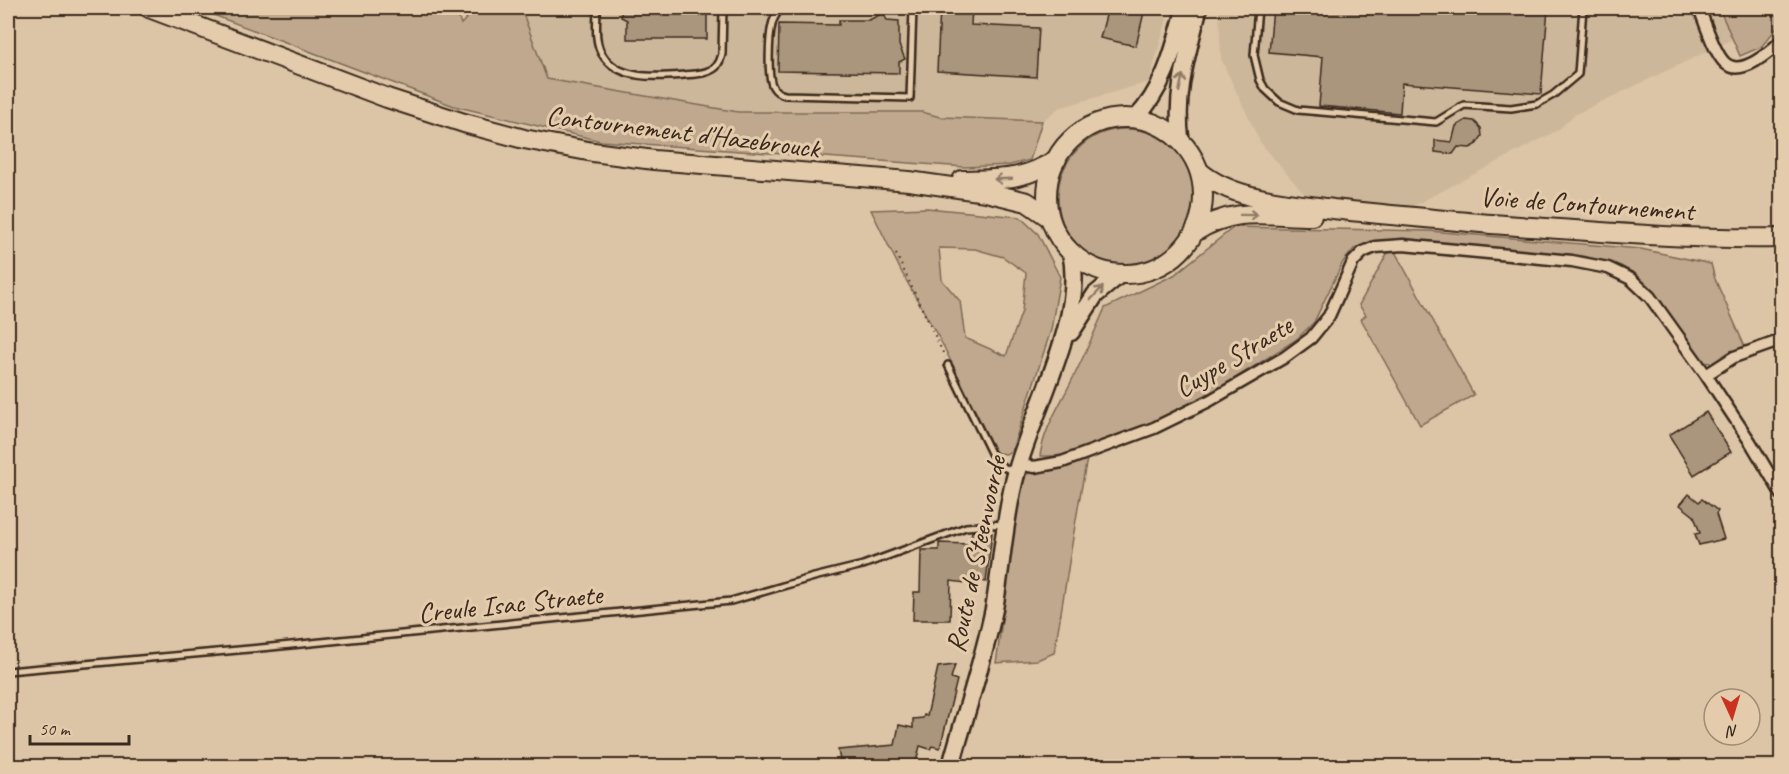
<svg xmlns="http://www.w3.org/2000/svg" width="1789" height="774" viewBox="0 0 1789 774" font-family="Caveat,sans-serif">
<rect width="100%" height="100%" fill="#dcc5a6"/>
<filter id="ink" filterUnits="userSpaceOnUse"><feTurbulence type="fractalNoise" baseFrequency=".0167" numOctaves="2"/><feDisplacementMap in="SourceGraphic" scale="12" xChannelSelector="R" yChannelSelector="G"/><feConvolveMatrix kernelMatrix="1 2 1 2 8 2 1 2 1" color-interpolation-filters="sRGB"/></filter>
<g filter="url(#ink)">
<path fill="#cdb79a" d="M521,8H1170L1149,82L1059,108L1042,121L940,117L922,112H738L546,78Z
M1212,8H1719L1733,39L1574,115L1558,130L1406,210L1310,201L1260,142L1221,59L1219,11Z"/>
<path fill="#bfa88d" stroke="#7d6956" stroke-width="1.5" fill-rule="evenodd" d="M195,8H455L461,24L476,8H521L547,79L738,112H922L940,117L1042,121L1030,160L1010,165L965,167L601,141L454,106Z
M1719,8H1781V23L1761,47L1740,56Z
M1058 197a68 68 0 1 1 136 0a68 68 0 1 1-136 0Z
M927,208L1020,217L1038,234L1060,277L1051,330L1012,450L1006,454L998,453L992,448L944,347L902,273L871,210ZM939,248L975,249L1003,257L1026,273L1022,311L1006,356L965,338L960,301L942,280Z
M1234,227L1429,231L1641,249L1711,264L1715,279L1745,347L1712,363L1702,362L1639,277L1621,266L1606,261L1395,240H1380L1354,249L1343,262L1314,322L1297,339L1203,399L1185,409L1090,447L1060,456H1040C1044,429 1058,408 1070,384C1083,359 1094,333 1105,308L1174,275Z
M1392,250H1394L1474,395L1420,425L1361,319L1366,315L1359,305L1387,254Z
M1087,459C1074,523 1066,588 1054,653L1037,660L996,663C1006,602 1008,533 1026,474L1068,467Z"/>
<path fill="#aa957d" stroke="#3b2a1e" stroke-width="1.5" d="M621,8H707V39H627V20L621,17Z
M940,8H972L971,25L1039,28L1036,77L937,71Z
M1108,8H1145L1136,46L1100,38Z
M1273,8H1548L1541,94L1402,83L1400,113L1319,106L1323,57L1269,52Z
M883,13L887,20L899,21V45L905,59L899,62V73L778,71L779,24L839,25V20H869Z
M1466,120L1474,121L1481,128L1482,136L1476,145L1470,148L1458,147L1453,154L1435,152V140L1452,142L1456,126Z
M1706,412L1731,452L1694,475L1669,435Z
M1689,494L1699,502L1702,499L1718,511L1716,514L1724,539L1699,545L1695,534L1700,533L1694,516L1680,505Z
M972,531L992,533L986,582L974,580L973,584L951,581L950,620H913L914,592H920L921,550H939V543L970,544Z
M955,665L951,678L957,680L940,748L932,746L930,749L920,746L915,766H841L838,750L895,745L899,725L913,728V719L923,718L924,715L927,716L938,667Z"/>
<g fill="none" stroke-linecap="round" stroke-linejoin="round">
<g stroke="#3b2a1e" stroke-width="10">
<path id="service" d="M597,8C597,22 594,41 602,54C618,81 658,77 684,75C694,74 708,74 716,67C719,63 721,59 722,54L723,8
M781,8C777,13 773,18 772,25C769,37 767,77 773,87C776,92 780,94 785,95L910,98L913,8
M1258,8L1254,55L1260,80L1265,89L1279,102L1298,110L1436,122L1464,105L1511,108L1537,104L1553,95L1578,74L1583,8
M948,365L993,457L1003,467L1013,471
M8,671L271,647L731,601L814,577L863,565L966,527L1004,524"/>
</g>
<g stroke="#3b2a1e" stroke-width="15">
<path id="minor" d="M1699,8C1705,22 1714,53 1725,63C1741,78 1771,51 1782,40
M1706,375L1734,357L1782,340
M1019,464L1034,467L1062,462L1154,428L1209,401L1285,357L1311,338L1329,316L1353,262L1363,252L1375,247L1403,245L1572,261L1608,268L1631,279L1650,297L1706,375L1751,443L1782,495"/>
</g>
<g stroke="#3b2a1e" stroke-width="20">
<path id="secondary" d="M1135,119C1165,88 1174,48 1185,8
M1181,141C1174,94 1188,53 1199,8"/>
</g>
<g stroke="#3b2a1e" stroke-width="21">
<path id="primary" d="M1071,332L1095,295L1120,274
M951,766C965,714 983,662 994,609C1002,564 1004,518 1016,474C1033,408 1086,320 1071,252"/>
</g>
<g stroke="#3b2a1e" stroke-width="22">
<path id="trunk" d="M149,8L387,98L464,123L524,139L593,152L654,160L909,181L986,192L1027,202L1050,218
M1047 196a78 78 0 1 1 156 0a78 78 0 1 1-156 0Z
M1199,171C1232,200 1290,203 1333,209C1385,215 1438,219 1491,224C1588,231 1685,240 1782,238
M962,180C999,179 1024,181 1057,159
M1195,232C1235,206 1266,216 1312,216"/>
</g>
<path stroke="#3b2a1e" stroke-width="2" stroke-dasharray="1.5 4.5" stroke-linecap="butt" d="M896,254L945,357"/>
<use href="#service" stroke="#e3cbac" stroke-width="5"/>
<use href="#minor" stroke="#e3cbac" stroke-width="10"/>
<use href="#secondary" stroke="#e3cbac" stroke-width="15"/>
<use href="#primary" stroke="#e3cbac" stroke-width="16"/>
<use href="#trunk" stroke="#e3cbac" stroke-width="18"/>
</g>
<defs><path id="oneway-shaft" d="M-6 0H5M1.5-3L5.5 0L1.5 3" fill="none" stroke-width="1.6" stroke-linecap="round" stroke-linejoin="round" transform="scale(1.5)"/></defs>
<g stroke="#8f7a65">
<use href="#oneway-shaft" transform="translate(1181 83) rotate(-78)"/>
<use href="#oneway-shaft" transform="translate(1003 179) rotate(178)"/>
<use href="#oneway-shaft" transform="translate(1249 215) rotate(1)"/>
<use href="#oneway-shaft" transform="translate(1097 293) rotate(-47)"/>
</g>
</g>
<g text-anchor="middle" stroke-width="6" stroke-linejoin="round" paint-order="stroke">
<g font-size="28" fill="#3b2a1e" stroke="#e3cbac">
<text transform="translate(683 131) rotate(7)" y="10">Contournement d'Hazebrouck</text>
<text transform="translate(1587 203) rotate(4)" y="10">Voie de Contournement</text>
<text transform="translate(1233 356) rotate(-31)" y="10">Cuype Straete</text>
<text transform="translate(975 554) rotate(-78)" y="10">Route de Steenvoorde</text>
<text transform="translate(510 603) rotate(-6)" y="10">Creule Isac Straete</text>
</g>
</g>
<rect width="1789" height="774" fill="none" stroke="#e3cbac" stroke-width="30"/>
<rect x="15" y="15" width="1759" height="744" fill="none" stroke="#3b2a1e" stroke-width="2" filter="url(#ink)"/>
<g transform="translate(1732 717) rotate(176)"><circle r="28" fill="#e3cbac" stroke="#a08b73" stroke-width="1.5"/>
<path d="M0-4.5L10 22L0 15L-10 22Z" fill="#c8321e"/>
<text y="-9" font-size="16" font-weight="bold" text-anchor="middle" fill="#3b2a1e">N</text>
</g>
<path d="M30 735v9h99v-9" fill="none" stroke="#3b2a1e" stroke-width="3"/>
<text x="39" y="735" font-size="18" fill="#3b2a1e" stroke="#e3cbac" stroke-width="4.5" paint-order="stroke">50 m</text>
</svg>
